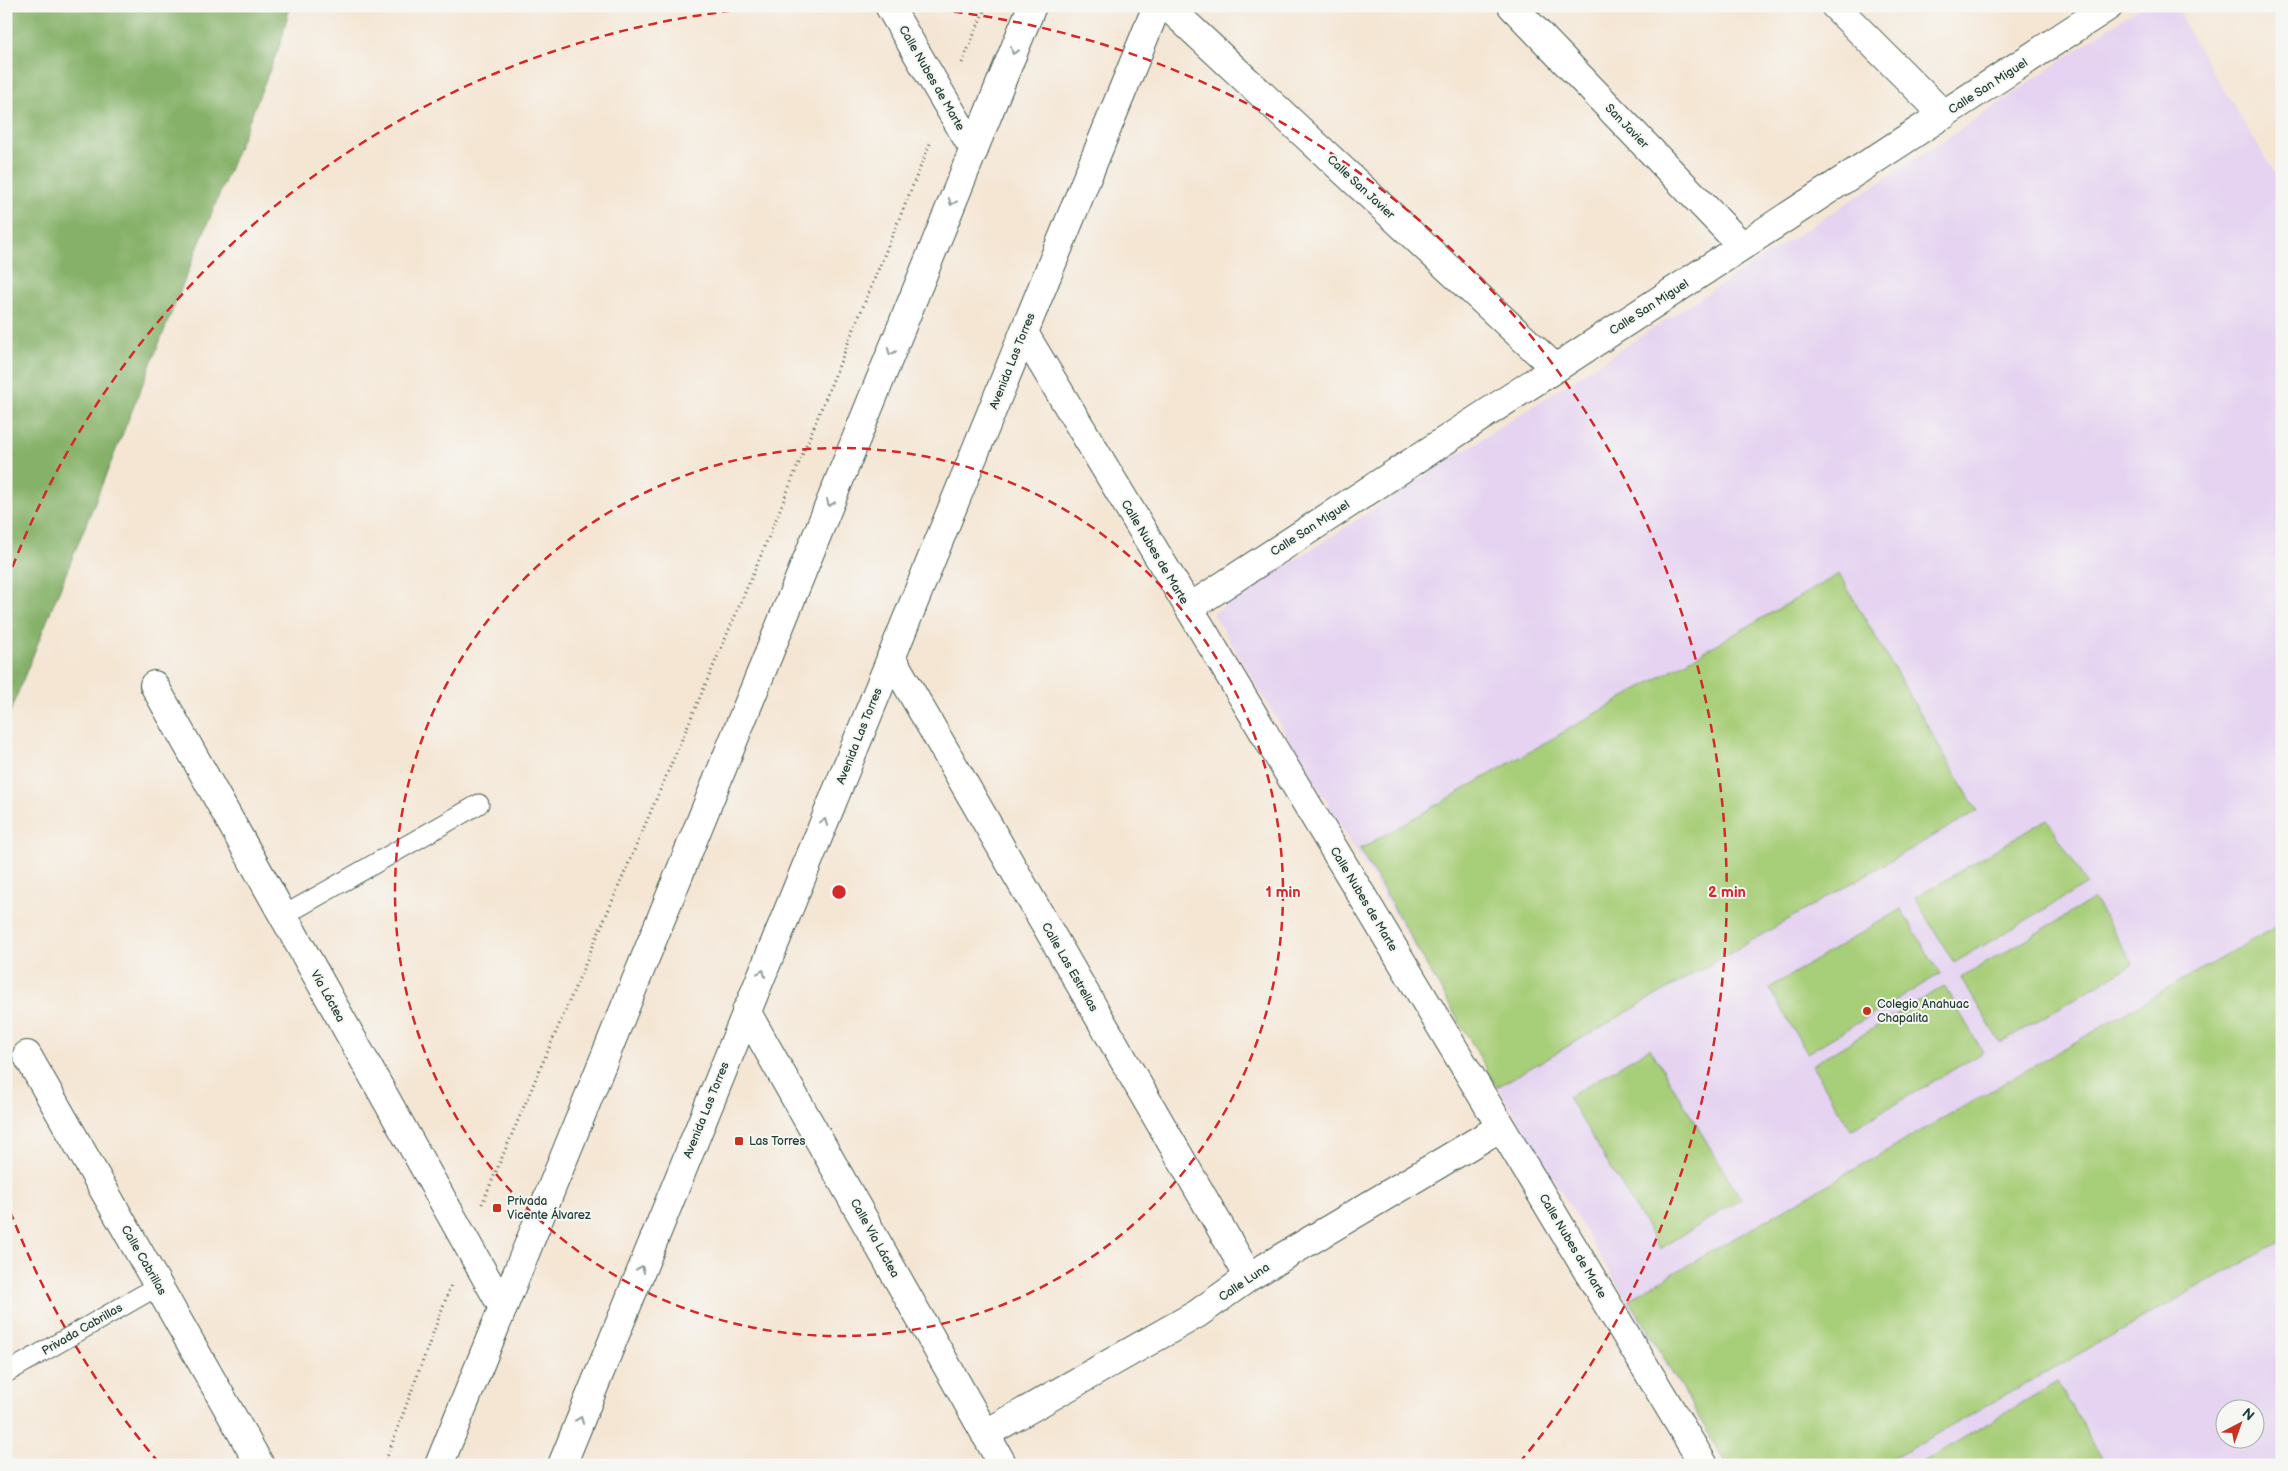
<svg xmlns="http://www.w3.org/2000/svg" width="2288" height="1471" viewBox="0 0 2288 1471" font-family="'Balsamiq Sans',sans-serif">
<rect width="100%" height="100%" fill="#f6f6f2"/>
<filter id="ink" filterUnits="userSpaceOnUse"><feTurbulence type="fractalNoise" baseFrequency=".02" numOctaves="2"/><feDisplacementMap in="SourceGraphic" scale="10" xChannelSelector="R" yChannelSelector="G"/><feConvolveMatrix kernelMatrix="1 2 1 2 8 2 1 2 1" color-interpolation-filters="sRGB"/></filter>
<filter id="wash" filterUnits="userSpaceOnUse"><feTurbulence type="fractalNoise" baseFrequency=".0096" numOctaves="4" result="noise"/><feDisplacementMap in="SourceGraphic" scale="20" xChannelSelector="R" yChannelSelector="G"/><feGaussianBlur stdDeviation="1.12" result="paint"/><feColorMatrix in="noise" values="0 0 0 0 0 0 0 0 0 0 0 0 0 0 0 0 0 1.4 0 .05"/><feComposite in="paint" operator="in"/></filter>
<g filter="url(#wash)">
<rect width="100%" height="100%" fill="#f5e6d4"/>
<path fill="#e5d3f1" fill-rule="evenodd" d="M2177,6L2188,31L2282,185V1465H1726L1213,613L1960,130L2139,7ZM2226,1408H2256V1438H2226Z"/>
<path fill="#a7ce78" stroke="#638656" d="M1839,574L1977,811L1497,1087L1360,849Z
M2047,819L2087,884L1954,963L1915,898Z
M2094,899L2133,964L2000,1043L1961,978Z
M1901,909L1940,974L1807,1053L1769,988Z
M2282,923V1240L1881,1465H1727L1629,1299Z
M1944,986L1983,1052L1851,1130L1812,1065Z
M1650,1048L1741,1199L1660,1249L1568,1097Z
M2057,1382L2106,1465H1918Z"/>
<path fill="#85b168" stroke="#52774e" d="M6,6H290L281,42L6,722Z"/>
</g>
<g filter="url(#ink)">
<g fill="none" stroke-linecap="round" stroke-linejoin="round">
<g stroke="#3f564c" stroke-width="21">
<path id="lane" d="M283,916L479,804
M6,1373L158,1286"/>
</g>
<g stroke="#3f564c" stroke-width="30">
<path id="street" d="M889,6L974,150
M1167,6L1555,368
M1512,6L1742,246
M1835,6L1944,115
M1024,333L1704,1465
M1189,608L2109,6
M891,657L1249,1277
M154,685L503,1308
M746,1011L1003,1465
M27,1055L260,1465
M985,1434L1197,1314L1249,1277L1501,1127"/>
</g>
<g stroke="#3f564c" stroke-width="30">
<path id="primary" d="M439,1465L1032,6
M562,1465L1157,6"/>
</g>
<path stroke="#3f564c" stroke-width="3" stroke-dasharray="1 4" stroke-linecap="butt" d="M962,63L986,6
M482,1204L762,553L931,141
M384,1465L451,1285"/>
<use href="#lane" stroke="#fff" stroke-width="19"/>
<use href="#street" stroke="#fff" stroke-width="28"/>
<use href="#primary" stroke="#fff" stroke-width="28"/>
</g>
<defs><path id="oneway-chevron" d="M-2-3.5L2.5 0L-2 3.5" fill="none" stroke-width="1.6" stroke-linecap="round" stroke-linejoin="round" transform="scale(1.25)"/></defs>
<g stroke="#8f9e9a">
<use href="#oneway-chevron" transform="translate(1014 51) rotate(112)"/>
<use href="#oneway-chevron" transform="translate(952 202) rotate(112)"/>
<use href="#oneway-chevron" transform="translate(891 352) rotate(112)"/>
<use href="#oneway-chevron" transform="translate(830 503) rotate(112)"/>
<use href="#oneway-chevron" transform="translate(824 822) rotate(-68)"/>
<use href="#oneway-chevron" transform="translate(762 973) rotate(-68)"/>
<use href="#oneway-chevron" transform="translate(641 1269) rotate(-68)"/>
<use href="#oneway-chevron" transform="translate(580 1420) rotate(-68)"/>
</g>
</g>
<g fill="none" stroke="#d62828" stroke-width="2.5" stroke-dasharray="9 6">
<circle cx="839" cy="892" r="444"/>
<path d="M159 1463A888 888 0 0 1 7 1203M7 581A888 888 0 0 1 769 7M909 7A888 888 0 0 1 1519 1463"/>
</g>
<g fill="#c8321e" stroke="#f6f6f2" stroke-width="2">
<circle cx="1867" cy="1011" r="5"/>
<rect x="734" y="1136" width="10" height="10" rx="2.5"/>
<rect x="492" y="1203" width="10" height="10" rx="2.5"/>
</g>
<g text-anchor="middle" stroke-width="4" stroke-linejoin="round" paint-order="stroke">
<g font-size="12" fill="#1f3d34" stroke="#f6f6f2">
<text transform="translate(932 78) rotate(60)" y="4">Calle Nubes de Marte</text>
<text transform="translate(1988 86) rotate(-33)" y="4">Calle San Miguel</text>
<text transform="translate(1627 126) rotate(46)" y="4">San Javier</text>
<text transform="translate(1361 187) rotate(43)" y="4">Calle San Javier</text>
<text transform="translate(1649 307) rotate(-33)" y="4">Calle San Miguel</text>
<text transform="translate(1012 361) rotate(-68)" y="4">Avenida Las Torres</text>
<text transform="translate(1310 528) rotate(-33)" y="4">Calle San Miguel</text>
<text transform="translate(1155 552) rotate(59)" y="4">Calle Nubes de Marte</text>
<text transform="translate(859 736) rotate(-68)" y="4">Avenida Las Torres</text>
<text transform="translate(1364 899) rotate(59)" y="4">Calle Nubes de Marte</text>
<text transform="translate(1070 967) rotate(60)" y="4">Calle Las Estrellas</text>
<text transform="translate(328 996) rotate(61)" y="4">Vía Láctea</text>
<text transform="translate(706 1110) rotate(-68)" y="4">Avenida Las Torres</text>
<text transform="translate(875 1238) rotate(61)" y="4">Calle Vía Láctea</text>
<text transform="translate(1573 1246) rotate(59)" y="4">Calle Nubes de Marte</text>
<text transform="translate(144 1260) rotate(60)" y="4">Calle Cabrillas</text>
<text transform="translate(1244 1282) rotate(-34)" y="4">Calle Luna</text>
<text transform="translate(82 1329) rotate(-30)" y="4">Privada Cabrillas</text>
</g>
<g font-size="12" fill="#1f3d34" stroke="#f6f6f2" text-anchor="start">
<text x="1877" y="1008">Colegio Anahuac<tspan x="1877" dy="14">Chapalita</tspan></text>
<text x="749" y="1145">Las Torres</text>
<text x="507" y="1205">Privada<tspan x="507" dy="14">Vicente Álvarez</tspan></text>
</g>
</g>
<circle cx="839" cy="892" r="8" fill="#d62828" stroke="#f6f6f2" stroke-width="2.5"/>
<g font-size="15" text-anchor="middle" font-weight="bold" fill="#d62828" stroke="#f6f6f2" stroke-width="4" stroke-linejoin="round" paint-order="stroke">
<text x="1283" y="897">1 min</text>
<text x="1727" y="897">2 min</text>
</g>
<rect width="2288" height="1471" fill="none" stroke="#f6f6f2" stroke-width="25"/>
<g transform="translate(2240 1424) rotate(41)"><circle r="24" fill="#f6f6f2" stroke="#a0aca6"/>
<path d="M0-4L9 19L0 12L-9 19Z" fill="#c8321e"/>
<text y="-8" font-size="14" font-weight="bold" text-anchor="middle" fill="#1f3d34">N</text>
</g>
</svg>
